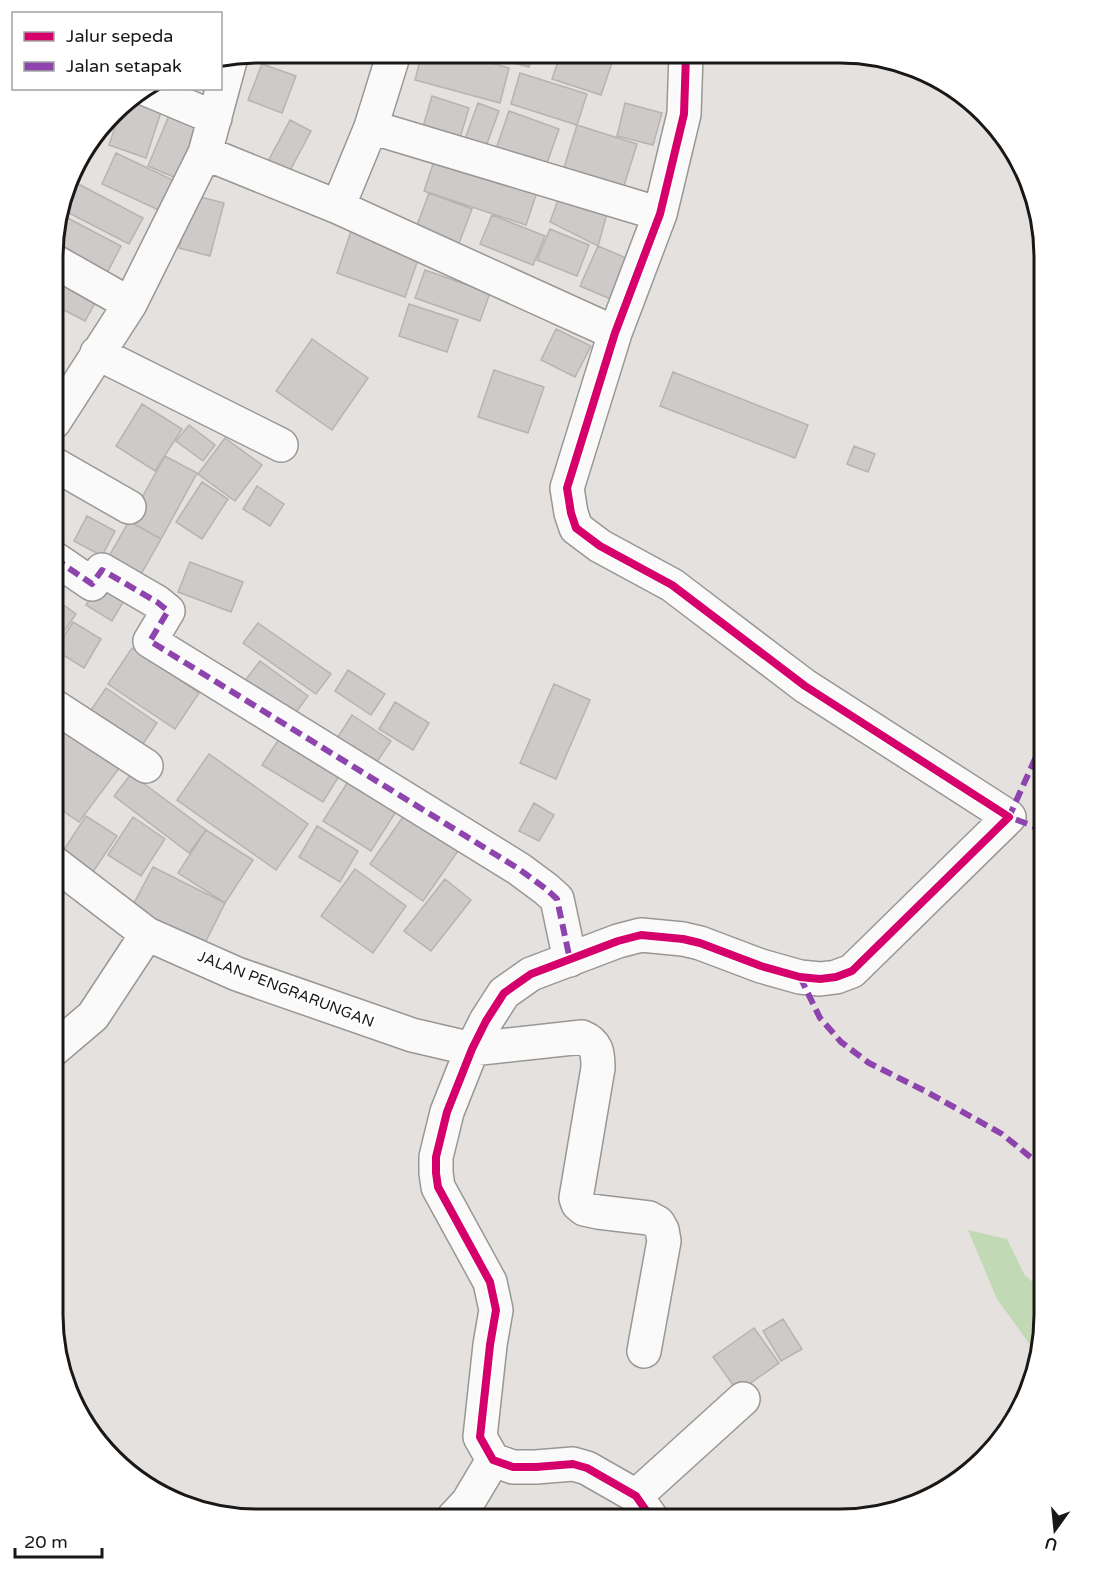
<svg xmlns="http://www.w3.org/2000/svg" width="1097" height="1572" viewBox="0 0 1097 1572" font-family="'Varela Round',sans-serif">
<rect width="100%" height="100%" fill="#e4e1de"/>
<path fill="#c1d9b4" d="M968,1230L1007,1239L1024,1274L1044,1293V1329L1036,1353L997,1299Z"/>
<path fill="#cdcac9" stroke="#b6b3b2" stroke-width="1.5" d="M422,53H455L509,68L500,103L415,80Z
M475,53H533L529,67Z
M561,53L615,54L601,95L552,79Z
M262,64L296,76L282,113L248,100Z
M520,73L587,94L577,125L511,104Z
M432,96L469,108L459,141L422,130Z
M128,100L161,112L146,158L109,145L123,103Z
M478,103L499,111L485,149L464,142Z
M625,103L662,113L653,145L617,136Z
M121,105L114,123L108,121Z
M509,111L559,129L546,166L496,149Z
M170,113L201,126L178,179L148,166Z
M290,120L311,131L285,180L264,169Z
M577,125L637,144L623,189L563,171Z
M438,149L540,183L526,225L424,191Z
M116,153L179,183L165,213L102,184Z
M71,180L143,218L129,244L61,209Z
M561,192L608,210L598,246L550,222Z
M429,193L472,209L456,251L413,236Z
M193,195L224,203L210,256L179,248Z
M60,214L121,246L103,281L54,256V230Z
M492,215L545,236L533,265L480,244Z
M352,228L421,251L405,297L337,273Z
M550,229L589,245L577,276L537,260Z
M598,246L631,260L613,300L580,286Z
M425,270L490,293L480,321L415,298Z
M54,274L99,296L85,321L54,305Z
M409,304L458,320L447,352L399,336Z
M556,329L591,346L575,377L541,360Z
M312,339L368,378L332,430L276,391Z
M494,370L544,387L528,433L478,417Z
M673,372L808,425L795,458L660,406Z
M142,404L182,429L155,471L116,446Z
M189,425L215,445L203,461L176,441Z
M225,438L262,465L235,501L198,474Z
M854,446L875,454L868,472L847,464Z
M165,456L197,473L161,539L129,521Z
M202,482L228,499L202,539L176,522Z
M257,486L284,504L270,526L243,509Z
M87,516L115,531L102,556L74,541Z
M129,521L161,539L140,576L108,558Z
M190,562L243,582L231,612L178,592Z
M103,577L129,592L112,621L86,605Z
M54,598L76,614L54,646Z
M73,622L101,639L84,668L55,650Z
M258,623L331,674L316,694L243,643Z
M132,648L199,693L175,729L108,684Z
M260,661L308,696L289,722L241,686Z
M348,670L385,694L371,715L335,691Z
M554,684L590,700L556,779L520,763Z
M106,688L157,723L137,753L85,719Z
M395,702L429,723L413,750L379,729Z
M352,715L391,741L370,772L332,746Z
M60,722L120,767L79,822L53,804V731Z
M279,739L339,776L323,802L262,765Z
M209,754L308,824L276,870L177,800Z
M131,774L206,830L189,853L114,796Z
M349,780L397,810L371,851L323,821Z
M534,803L554,815L539,841L519,831Z
M405,814L458,851L423,901L370,864Z
M86,816L117,836L91,875L61,854Z
M133,817L165,839L141,876L108,855Z
M317,826L358,851L340,882L299,857Z
M206,830L253,860L225,903L178,873Z
M153,867L225,903L204,945L131,909Z
M355,869L406,906L373,953L321,916Z
M445,879L471,900L431,951L404,931Z
M783,1319L802,1349L781,1361L763,1331Z
M754,1328L779,1363L738,1392L713,1357Z"/>
<g fill="none" stroke-linecap="round" stroke-linejoin="round">
<g stroke="#999794" stroke-width="36">
<path id="minor" d="M146,89L215,118
M371,127L660,214
M205,153L338,207L615,333
M338,207L371,127L394,53
M54,261L130,304
M97,353L281,445
M54,422L130,304L205,153L231,57
M54,464L129,507
M54,558L92,584L102,570L157,602L168,611L150,641L519,869L546,889L557,899L570,960
M54,706L146,766
M53,862L147,934L237,974L412,1035L472,1049L582,1037C597,1043 598,1053 598,1068L576,1198L578,1204L584,1209L598,1212L649,1218L658,1223L662,1230L664,1241L644,1351
M53,1050L93,1016L147,934
M636,1496L743,1399
M453,1518L468,1502L493,1460
M652,1519L636,1496L587,1468L573,1464L536,1467H513L493,1460L480,1437L490,1345L496,1310L490,1282L438,1187L436,1173V1157L447,1112L472,1049L486,1021L504,993L531,974L618,941L641,935L683,939L700,943L761,966L800,977L820,979L836,977L852,971L1009,817L805,686L672,585L600,546L576,528L571,513L567,488L615,333L660,214L684,114L686,54"/>
</g>
<use href="#minor" stroke="#fbfafa" stroke-width="33"/>
<path stroke="#8e44ad" stroke-width="6" stroke-dasharray="12 6" stroke-linecap="butt" d="M54,558L92,584L102,570L157,602L168,611L150,641L519,869L546,889L557,899L570,960
M1044,830L1009,817L1044,739
M800,977L820,1018L841,1042L869,1063L927,1092L1002,1134L1044,1168"/>
<g stroke="#fff" stroke-width="11">
<path id="cycleway" d="M652,1519L636,1496L587,1468L573,1464L536,1467H513L493,1460L480,1437L490,1345L496,1310L490,1282L438,1187L436,1173V1157L447,1112L472,1049L486,1021L504,993L531,974L618,941L641,935L683,939L700,943L761,966L800,977L820,979L836,977L852,971L1009,817L805,686L672,585L600,546L576,528L571,513L567,488L615,333L660,214L684,114L686,54"/>
</g>
<use href="#cycleway" stroke="#d6006c" stroke-width="8"/>
</g>
<g text-anchor="middle" stroke-width="4.5" stroke-linejoin="round" paint-order="stroke">
<g font-size="15" fill="#1a1817" stroke="#fff">
<text transform="translate(286 989) rotate(21)" y="5">JALAN PENGRARUNGAN</text>
</g>
</g>
<path d="M0 0H1097V1572H0ZM257 63H840A194 194 0 0 1 1034 257V1315A194 194 0 0 1 840 1509H257A194 194 0 0 1 63 1315V257A194 194 0 0 1 257 63Z" fill="#fff" fill-rule="evenodd"/>
<path fill="none" stroke="#1a1817" stroke-width="3" d="M257 63H840A194 194 0 0 1 1034 257V1315A194 194 0 0 1 840 1509H257A194 194 0 0 1 63 1315V257A194 194 0 0 1 257 63Z"/>
<rect x="12" y="12" width="210" height="78" fill="#ffffff" stroke="#a3a3a2" stroke-width="1.5"/>
<rect x="24" y="32" width="30" height="9" fill="#d6006c" stroke="#a3a3a2" stroke-width="1.5"/>
<text x="66" y="42" font-size="18" fill="#1a1817">Jalur sepeda</text>
<rect x="24" y="62" width="30" height="9" fill="#8e44ad" stroke="#a3a3a2" stroke-width="1.5"/>
<text x="66" y="72" font-size="18" fill="#1a1817">Jalan setapak</text>
<g transform="translate(1055 1530) rotate(195)" stroke="#ffffff" stroke-width="4.5" paint-order="stroke">
<path d="M0-4.5L10 22L0 15L-10 22Z" fill="#1a1817"/>
<text y="-9" font-size="16" font-weight="bold" text-anchor="middle" fill="#1a1817">U</text>
</g>
<path d="M15 1548v9h87v-9" fill="none" stroke="#1a1817" stroke-width="3"/>
<text x="24" y="1548" font-size="18" fill="#1a1817" stroke="#ffffff" stroke-width="4.5" paint-order="stroke">20 m</text>
</svg>
